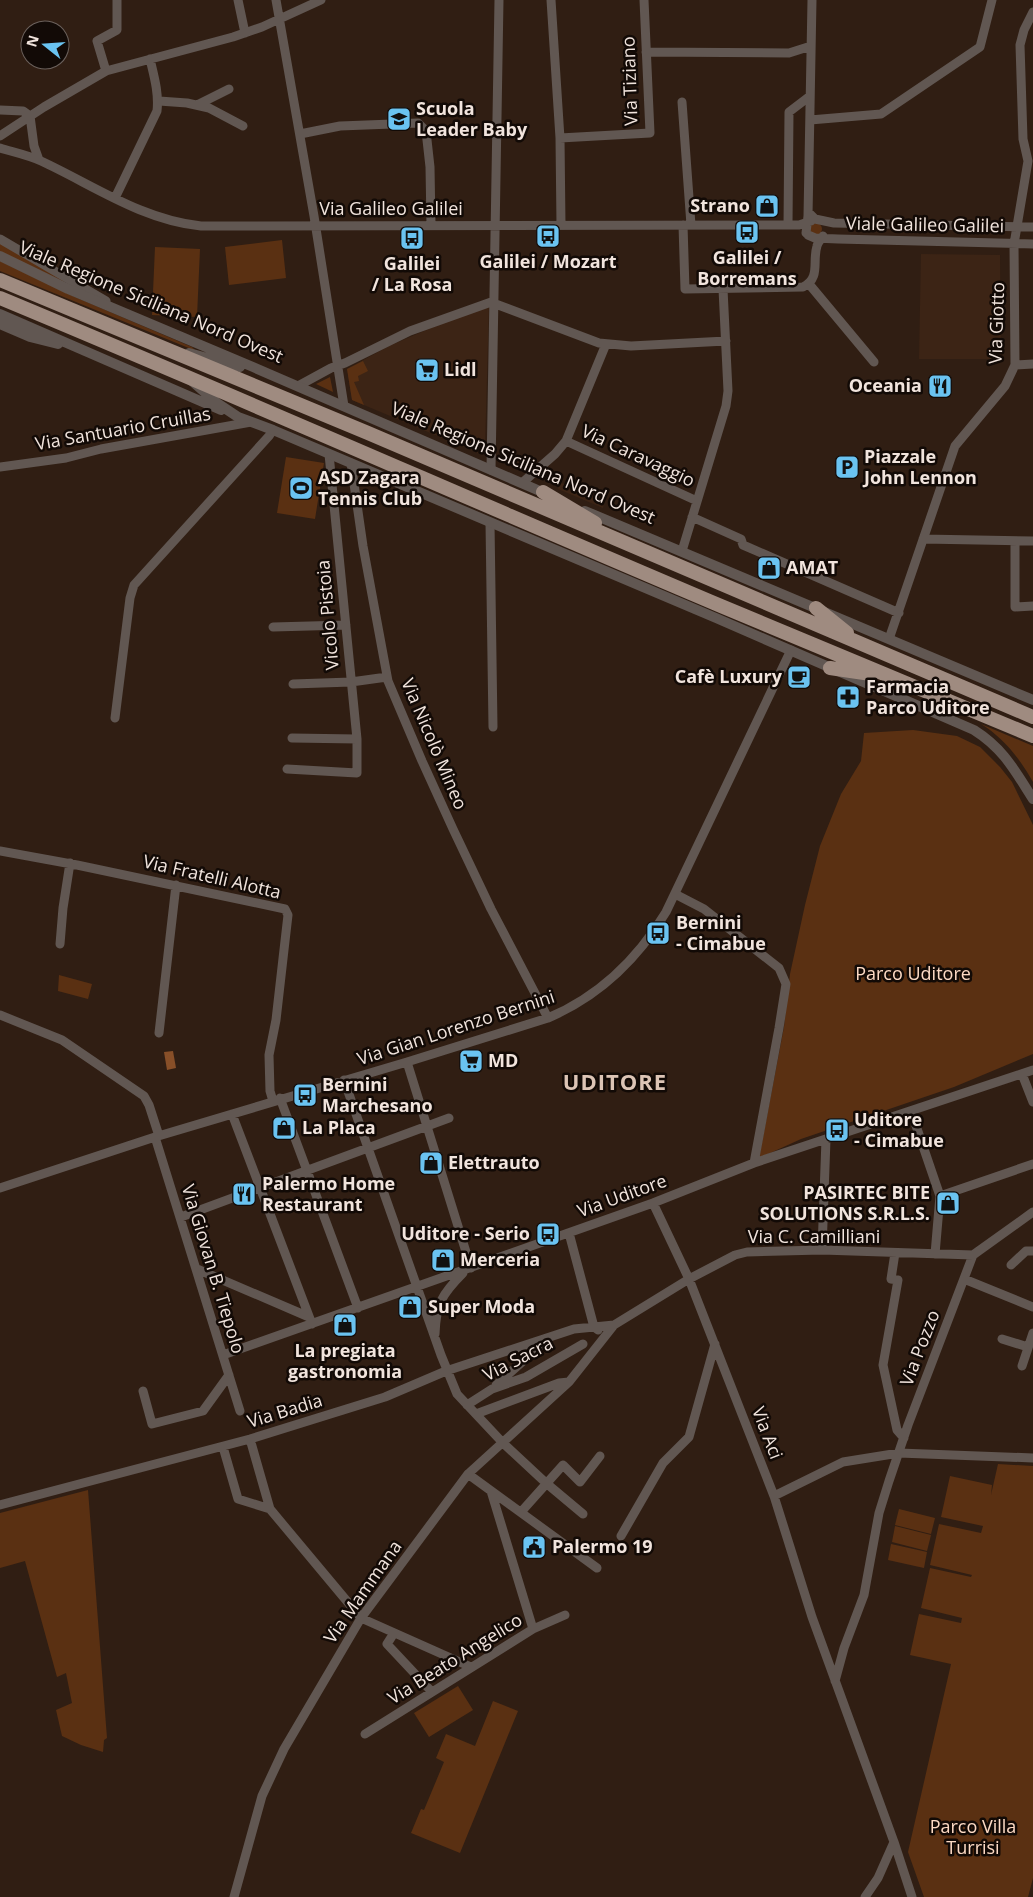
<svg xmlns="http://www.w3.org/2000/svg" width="1033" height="1897" viewBox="0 0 1033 1897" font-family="'Open Sans',sans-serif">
<rect width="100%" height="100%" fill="#301e13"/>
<path fill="#3c2415" d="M921,254L1000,255L1001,359H919Z
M489,306L485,448L483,455L352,400L347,369L389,346L438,325Z
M560,483L606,491L603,508L558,489Z"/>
<path fill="#5a3012" d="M810 229a6 6 0 1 1 12 0a6 6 0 1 1-12 0Z
M282,240L286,278L229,285L225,247Z
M0,243L60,277L65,283L0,252Z
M155,247L200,249L197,317L152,315Z
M0,261L75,297L192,347L196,351L0,271Z
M363,361L368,371L358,376L359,381L354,382L364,405L352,400L347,369Z
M330,377L333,392L316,384Z
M286,457L324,463L315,519L277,513Z
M981,724L1033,746V782C1020,759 1004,738 981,724Z
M913,730L957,736L980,747L1000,767L1012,782L1033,825V1054L954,1087L801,1139L759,1158L784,1027L790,974L805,905L820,846L841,794L861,761L864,733Z
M59,975L92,984L88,999L58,991Z
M998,1464L1033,1466V1878L1028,1897H924L908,1852L951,1664L910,1655L919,1614L961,1623L962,1618L921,1608L930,1568L971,1577L972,1575L930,1565L939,1524L981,1533L983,1526L941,1517L950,1476L992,1485L991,1495Z
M88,1490L107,1738L104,1740L103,1752L81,1745L62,1736L56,1710L72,1703L66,1673L57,1677L25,1561L0,1568V1513Z
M899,1509L935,1518L931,1534L895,1525Z
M895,1526L931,1535L927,1551L892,1542Z
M891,1544L927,1552L924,1568L888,1560Z
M458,1686L473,1710L429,1737L414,1713Z
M493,1701L518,1711L460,1853L411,1833L421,1809L424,1810L444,1762L436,1758L446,1734L475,1746Z"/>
<path fill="#884f28" d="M173,1051L176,1068L167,1070L164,1052Z"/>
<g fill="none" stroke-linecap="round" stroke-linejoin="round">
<path stroke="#615752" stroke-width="9" d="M238,0L245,33
M276,0L314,216L344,406
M551,0L560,138L561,225
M646,52L789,53L811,46
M106,71L97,41L117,30V0
M159,101L187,103L209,108L243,126
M682,102L691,225
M197,105L229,89
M0,110L23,111L30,116
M30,116L34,146L39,160
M810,120L881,114L980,47L992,0
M300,134L340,126L418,123L426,131L430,167L431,225
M0,136L44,107L106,71L233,37L262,27L321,0
M560,138L650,133L644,0
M0,148C13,152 28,155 41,161C93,185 142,220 201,226L799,225L811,221
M115,198L157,111C159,93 154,76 150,59
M809,213L815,219L834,223L1033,227
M683,225L685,289L803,287C821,278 812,262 817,246C818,242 821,239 823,236
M788,225L789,112L810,96
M806,233L808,216L812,0
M808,235L815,238L838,239L1033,244
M0,239L106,301
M809,284L874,362
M493,303L599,343L631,346L726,341
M1015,365L1033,364
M298,386L331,368L345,363L410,331L494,301
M566,441L697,501
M351,463L363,546L388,681L422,761L453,829L491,909L548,1018
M0,467L66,458L101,449L251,422
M491,470L499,0
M522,483L555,454L566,441L606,344
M692,517L741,539L743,545L899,613
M490,523L493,727
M923,539L1033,541
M1015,541V607L1033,606
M682,551L726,406L728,391L723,289
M273,627L346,625
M889,639L955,446L1005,386L1015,365L1014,244L1028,161L1023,139L1020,45L1024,30L1033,12
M293,684L351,682L387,677
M115,718L130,598L134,585L269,436L273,430
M292,738L357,739
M287,769L357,773V739L329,454
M0,851L77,865L285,909L288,915L285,941L276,1020L269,1055L270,1091L273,1101
M675,894L704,909L779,968L786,984L779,1028L754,1163
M60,944L63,908L70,863
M0,1015L62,1040L144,1096L149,1105L159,1136
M159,1033L176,885
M407,1062L471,1268
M1022,1074L1033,1102
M344,1080L441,1355L457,1394L503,1443L546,1483L583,1514
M280,1098L358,1308
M911,1111L940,1196L935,1254
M232,1114L312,1324
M155,1137L240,1411
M0,1188L155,1137L407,1062L548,1018C600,996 637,960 666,912L791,650
M940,1196L1033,1164
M653,1203L689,1279L774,1496L812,1617L894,1842L878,1878L865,1897
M181,1217L449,1118
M569,1233L594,1327L598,1330
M822,1250L826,1139
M895,1253L891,1279L898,1280L883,1365L897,1430L904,1438
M973,1255L1033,1212
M1011,1265L1026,1251H1033
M197,1269L309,1317
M964,1279L1033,1307
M435,1334C436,1304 442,1294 463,1273
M1002,1339L1028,1347
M223,1355L653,1203L754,1163L1033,1070
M1022,1366L1033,1333
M496,1385L548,1339
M143,1391L152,1424L203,1411L229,1375
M467,1405L492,1389L526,1377L583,1344
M476,1414L559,1383L569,1382
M223,1447L238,1499L270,1509L250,1439
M468,1474L597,1568
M491,1491L533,1629
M774,1496L843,1462L899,1453L1033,1458
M0,1505L250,1439L385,1397L446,1371L574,1329L614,1325
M270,1509L361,1618L471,1667
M521,1512L563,1465L580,1482L600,1456
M621,1536L663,1463L689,1437L715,1344
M394,1633L387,1644L432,1692
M835,1681L844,1648L864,1595L879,1513L889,1481L908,1425L973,1255
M365,1734L533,1629L565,1615
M894,1842L912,1897
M234,1897L262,1796L284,1749L361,1618L468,1474L569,1382L614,1325L689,1279L735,1255L747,1252L822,1250L973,1255"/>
<path stroke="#615752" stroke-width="10" d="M0,256L68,289L253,367L549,495
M0,314L221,410
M0,324L30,337L58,344
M189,353L240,367
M193,382L217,403L238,417L273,430L716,618L974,730C1004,749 1015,771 1033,799
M585,511L1033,700"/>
<path stroke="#9f8b80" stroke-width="14" d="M0,280L368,433L1033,717
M0,298C241,398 480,504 721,606C825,650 929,692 1033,736
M543,492L595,523
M816,608L847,633
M830,668L871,674"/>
</g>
<defs>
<g id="school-square" transform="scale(1.25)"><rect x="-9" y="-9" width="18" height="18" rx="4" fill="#6ac3f1" stroke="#120a06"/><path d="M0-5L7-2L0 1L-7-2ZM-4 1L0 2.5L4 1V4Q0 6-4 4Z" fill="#111"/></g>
<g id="shop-square" transform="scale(1.25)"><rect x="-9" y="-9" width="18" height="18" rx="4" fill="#6ac3f1" stroke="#120a06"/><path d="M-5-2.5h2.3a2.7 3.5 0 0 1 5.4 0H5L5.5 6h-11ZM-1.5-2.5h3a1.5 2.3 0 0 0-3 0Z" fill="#111"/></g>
<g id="bus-square" transform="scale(1.25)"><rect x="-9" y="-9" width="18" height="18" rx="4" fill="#6ac3f1" stroke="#120a06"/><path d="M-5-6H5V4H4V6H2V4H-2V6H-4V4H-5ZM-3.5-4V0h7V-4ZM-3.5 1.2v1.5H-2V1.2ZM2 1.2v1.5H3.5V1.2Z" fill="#111"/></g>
<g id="supermarket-square" transform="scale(1.25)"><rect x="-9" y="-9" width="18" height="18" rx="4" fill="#6ac3f1" stroke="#120a06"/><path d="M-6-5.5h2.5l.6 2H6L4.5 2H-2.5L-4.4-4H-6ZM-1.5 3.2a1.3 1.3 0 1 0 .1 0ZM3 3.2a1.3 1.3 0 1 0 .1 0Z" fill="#111"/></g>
<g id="restaurant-square" transform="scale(1.25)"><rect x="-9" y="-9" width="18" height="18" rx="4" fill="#6ac3f1" stroke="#120a06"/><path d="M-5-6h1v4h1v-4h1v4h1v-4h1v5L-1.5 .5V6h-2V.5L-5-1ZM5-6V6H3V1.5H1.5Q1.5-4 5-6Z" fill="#111"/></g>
<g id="parking-square" transform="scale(1.25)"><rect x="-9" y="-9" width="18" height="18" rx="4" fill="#6ac3f1" stroke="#120a06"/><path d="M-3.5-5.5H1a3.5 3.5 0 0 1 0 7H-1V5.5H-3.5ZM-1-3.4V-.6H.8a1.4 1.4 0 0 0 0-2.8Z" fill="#111"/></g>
<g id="stadium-square" transform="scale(1.25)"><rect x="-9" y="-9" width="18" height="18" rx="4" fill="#6ac3f1" stroke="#120a06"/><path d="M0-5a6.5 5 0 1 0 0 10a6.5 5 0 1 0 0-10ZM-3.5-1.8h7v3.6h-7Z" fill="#111"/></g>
<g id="cafe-square" transform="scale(1.25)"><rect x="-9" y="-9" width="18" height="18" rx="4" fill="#6ac3f1" stroke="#120a06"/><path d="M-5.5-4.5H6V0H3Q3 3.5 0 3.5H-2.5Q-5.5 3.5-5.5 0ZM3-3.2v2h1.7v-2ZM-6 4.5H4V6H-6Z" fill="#111"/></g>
<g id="pharmacy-square" transform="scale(1.25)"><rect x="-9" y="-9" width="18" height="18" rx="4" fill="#6ac3f1" stroke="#120a06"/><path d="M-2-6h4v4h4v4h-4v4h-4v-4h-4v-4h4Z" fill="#111"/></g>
<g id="civic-square" transform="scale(1.25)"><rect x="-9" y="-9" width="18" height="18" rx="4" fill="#6ac3f1" stroke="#120a06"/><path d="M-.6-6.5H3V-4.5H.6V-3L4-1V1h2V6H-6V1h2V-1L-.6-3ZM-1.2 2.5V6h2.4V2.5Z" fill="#111"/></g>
</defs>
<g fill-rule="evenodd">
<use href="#school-square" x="399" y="119"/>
<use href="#shop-square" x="767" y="206"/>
<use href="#bus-square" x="747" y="232"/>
<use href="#bus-square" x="548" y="236"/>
<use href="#bus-square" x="412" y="238"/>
<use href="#supermarket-square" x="427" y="370"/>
<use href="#restaurant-square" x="940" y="386"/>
<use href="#parking-square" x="847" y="467"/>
<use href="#stadium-square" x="301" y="488"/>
<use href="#shop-square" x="769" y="568"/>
<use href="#cafe-square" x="799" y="677"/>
<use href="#pharmacy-square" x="848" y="697"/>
<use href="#bus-square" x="658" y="933"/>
<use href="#supermarket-square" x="471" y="1061"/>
<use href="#bus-square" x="305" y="1095"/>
<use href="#shop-square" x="284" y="1128"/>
<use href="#bus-square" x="837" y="1130"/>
<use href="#shop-square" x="431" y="1163"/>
<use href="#restaurant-square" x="244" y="1194"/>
<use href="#shop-square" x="948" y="1203"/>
<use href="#bus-square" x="548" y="1234"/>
<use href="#shop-square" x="443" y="1260"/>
<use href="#shop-square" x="410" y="1307"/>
<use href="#shop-square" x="345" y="1325"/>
<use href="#civic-square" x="534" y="1547"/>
</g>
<g text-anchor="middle" stroke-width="5" stroke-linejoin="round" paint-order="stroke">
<g font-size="18" fill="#f1e4dd" stroke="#120a06">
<text transform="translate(630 81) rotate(-92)" y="6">Via Tiziano</text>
<text x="391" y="215">Via Galileo Galilei</text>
<text transform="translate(925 225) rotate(1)" y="6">Viale Galileo Galilei</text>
<text transform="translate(151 302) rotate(23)" y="6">Viale Regione Siciliana Nord Ovest</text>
<text transform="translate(997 323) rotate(-88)" y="6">Via Giotto</text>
<text transform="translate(123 429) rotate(-10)" y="6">Via Santuario Cruillas</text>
<text transform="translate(638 456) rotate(25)" y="6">Via Caravaggio</text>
<text transform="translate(523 463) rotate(23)" y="6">Viale Regione Siciliana Nord Ovest</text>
<text transform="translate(328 615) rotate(-95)" y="6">Vicolo Pistoia</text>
<text transform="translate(434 744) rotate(67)" y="6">Via Nicolò Mineo</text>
<text transform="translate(212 877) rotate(13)" y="6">Via Fratelli Alotta</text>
<text transform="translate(456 1028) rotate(-18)" y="6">Via Gian Lorenzo Bernini</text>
<text transform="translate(622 1196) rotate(-20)" y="6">Via Uditore</text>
<text x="814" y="1243">Via C. Camilliani</text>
<text transform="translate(213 1269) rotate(73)" y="6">Via Giovan B. Tiepolo</text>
<text transform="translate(920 1348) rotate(-69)" y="6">Via Pozzo</text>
<text transform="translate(518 1359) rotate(-27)" y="6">Via Sacra</text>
<text transform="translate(285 1411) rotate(-17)" y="6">Via Badia</text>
<text transform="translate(767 1433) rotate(69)" y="6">Via Aci</text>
<text transform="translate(363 1592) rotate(-55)" y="6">Via Mammana</text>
<text transform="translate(455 1659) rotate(-32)" y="6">Via Beato Angelico</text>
</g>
<g font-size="18" font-weight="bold" fill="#f1e4dd" stroke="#120a06" text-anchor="start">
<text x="416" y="115">Scuola<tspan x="416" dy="21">Leader Baby</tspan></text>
<text x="750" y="212" text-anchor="end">Strano</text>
<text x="747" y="264" text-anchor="middle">Galilei /<tspan x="747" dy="21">Borremans</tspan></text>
<text x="548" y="268" text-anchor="middle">Galilei / Mozart</text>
<text x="412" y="270" text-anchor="middle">Galilei<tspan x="412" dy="21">/ La Rosa</tspan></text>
<text x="444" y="376">Lidl</text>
<text x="922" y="392" text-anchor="end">Oceania</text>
<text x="864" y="463">Piazzale<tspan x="864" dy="21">John Lennon</tspan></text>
<text x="318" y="484">ASD Zagara<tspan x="318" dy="21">Tennis Club</tspan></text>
<text x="786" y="574">AMAT</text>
<text x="782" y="683" text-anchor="end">Cafè Luxury</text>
<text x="866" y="693">Farmacia<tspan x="866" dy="21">Parco Uditore</tspan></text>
<text x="676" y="929">Bernini<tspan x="676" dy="21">- Cimabue</tspan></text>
<text x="488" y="1067">MD</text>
<text x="322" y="1091">Bernini<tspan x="322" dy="21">Marchesano</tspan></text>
<text x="854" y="1126">Uditore<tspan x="854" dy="21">- Cimabue</tspan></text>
<text x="302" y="1134">La Placa</text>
<text x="448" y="1169">Elettrauto</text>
<text x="262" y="1190">Palermo Home<tspan x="262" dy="21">Restaurant</tspan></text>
<text x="930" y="1199" text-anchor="end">PASIRTEC BITE<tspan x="930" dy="21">SOLUTIONS S.R.L.S.</tspan></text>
<text x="530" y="1240" text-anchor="end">Uditore - Serio</text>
<text x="460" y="1266">Merceria</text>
<text x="428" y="1313">Super Moda</text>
<text x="345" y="1357" text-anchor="middle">La pregiata<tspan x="345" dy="21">gastronomia</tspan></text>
<text x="552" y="1553">Palermo 19</text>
</g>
<g font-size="18" fill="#fddac4" stroke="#120a06">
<text x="913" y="980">Parco Uditore</text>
<text x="973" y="1833">Parco Villa<tspan x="973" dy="21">Turrisi</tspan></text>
</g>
<g font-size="22" font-weight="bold" letter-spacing="1" fill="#dcc4b5" stroke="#120a06">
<text x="615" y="1090">UDITORE</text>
</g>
</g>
<g transform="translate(45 45) rotate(287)"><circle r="24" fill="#120a06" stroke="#6b615c"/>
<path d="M0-4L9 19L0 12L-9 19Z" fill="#6ac3f1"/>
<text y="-8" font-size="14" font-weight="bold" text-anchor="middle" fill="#f1e4dd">N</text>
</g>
</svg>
